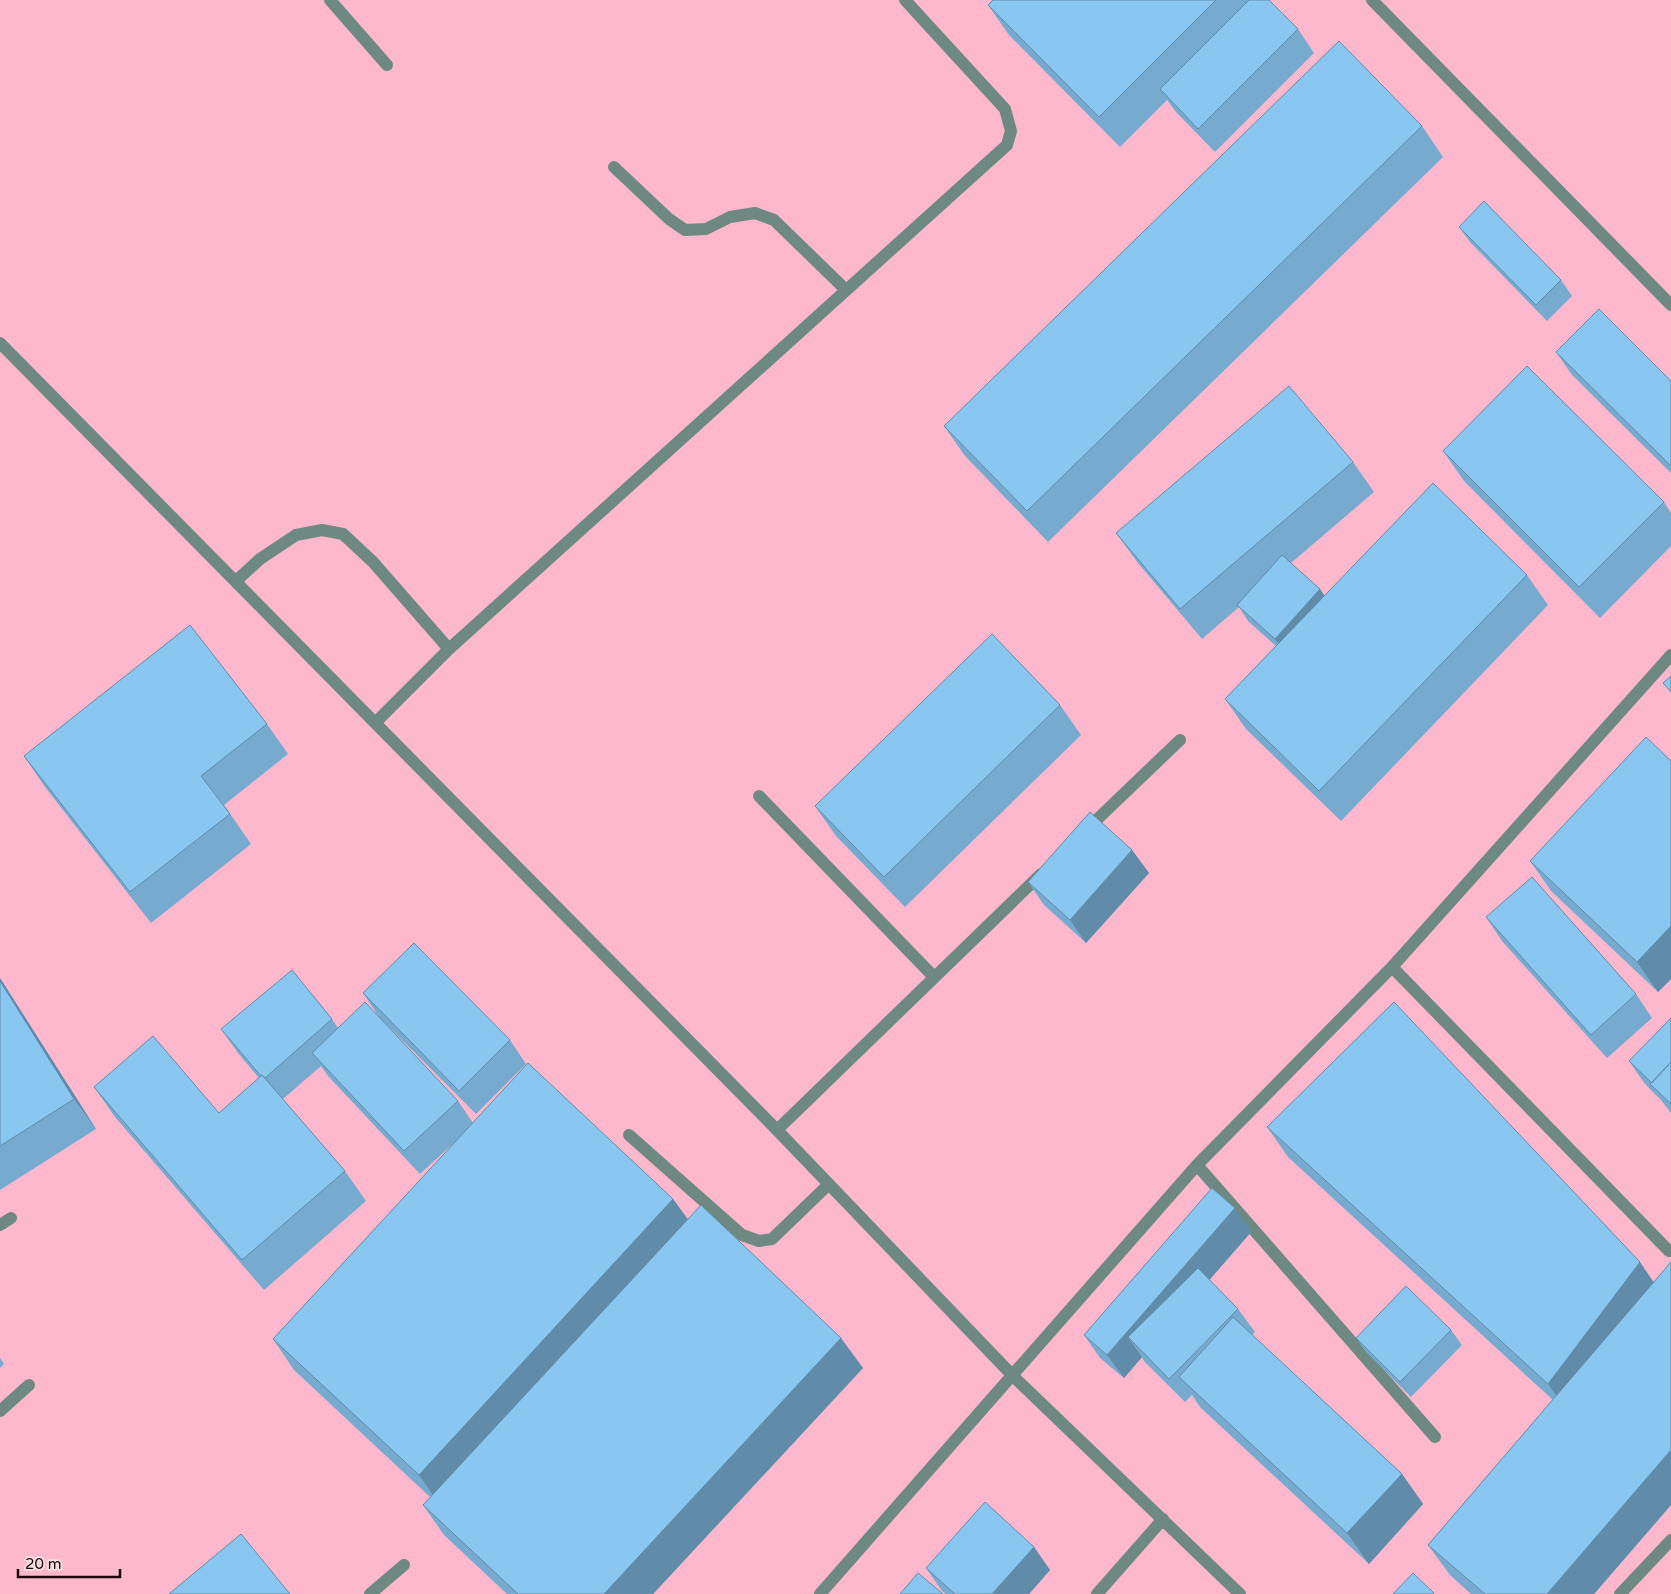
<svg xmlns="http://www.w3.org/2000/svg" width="1671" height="1594" viewBox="0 0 1671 1594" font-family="'Varela Round',sans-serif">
<rect width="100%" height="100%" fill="#fac8d7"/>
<path fill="#fdb8cd" d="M0,0H1671V1594H0Z"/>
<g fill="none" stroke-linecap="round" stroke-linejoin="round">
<path stroke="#6d8982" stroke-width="12" d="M330,0L387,65
M1372,0L1671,305
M614,167L669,219L685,230L706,229L730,217L755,213L774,220L846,290
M0,343L777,1130L1013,1376L1240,1594
M236,581L260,559L296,535L322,530L343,534L373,562L449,649
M376,722L449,649L1007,145L1011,131L1005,109L905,0
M759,796L934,977
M1086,830L1180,740
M1392,967L1669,1251
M777,1130L1041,874
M629,1135L742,1235L759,1241L772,1239L829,1184
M1197,1165L1435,1437
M0,1225L11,1218
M0,1411L29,1385
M370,1594L404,1565
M820,1594L1197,1165L1392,967L1671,655
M1097,1594L1163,1519
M1620,1594L1671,1540"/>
</g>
<path fill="#76abcf" d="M993,0H1269L1298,29L1314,53L1215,152L1176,112L1167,100L1120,147L1009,35L988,5Z
M1422,126L1443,157L1048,542L965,456L944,426Z
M1459,227L1561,280L1572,296L1547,321L1470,242Z
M1556,352L1671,381V473L1572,375Z
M1443,451L1664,502L1671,513V546L1600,618L1464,481Z
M1353,462L1374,492L1291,563L1320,589L1324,596L1527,575L1548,605L1341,821L1246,729L1225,699L1276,646L1248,621L1239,607L1202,639L1138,563L1116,533Z
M1060,705L1081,735L905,907L836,836L815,806Z
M267,724L288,754L224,805L251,844L151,923L45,787L24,756Z
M1671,761V979L1658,992L1551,891L1530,861Z
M1132,850L1149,873L1086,943L1044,905L1028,882Z
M1486,917L1636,994L1652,1018L1607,1058L1502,941Z
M0,978L96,1129L0,1190Z
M363,993L510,1040L526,1064L476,1114L379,1017Z
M1671,1018V1113L1661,1100L1645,1084L1629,1061Z
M332,1019L338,1028L458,1101L473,1123L673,1199L688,1220L863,1368L653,1594H507L444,1535L423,1505L430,1497L294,1370L273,1339L458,1139L420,1174L328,1076L321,1066L283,1099L345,1171L366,1201L264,1290L115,1117L94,1087L219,1113L259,1078L238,1053L221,1029Z
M1267,1127L1654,1282L1671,1262V1505L1594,1594H1471L1450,1575L1428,1545L1553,1400L1288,1157Z
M1252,1231L1209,1280L1238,1309L1255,1332L1252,1335L1402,1474L1423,1504L1369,1564L1200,1407L1192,1395L1185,1402L1144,1361L1142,1357L1124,1378L1100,1358L1084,1335Z
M1451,1330L1462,1345L1411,1397L1367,1353L1356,1338Z
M0,1358L4,1364L0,1368Z
M1034,1547L1050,1570L1029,1594H946L942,1591L926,1568Z"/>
<path fill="#608ba9" d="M1320,589L1331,605L1286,655L1275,639Z
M1132,850L1149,873L1086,943L1070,920Z
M1671,926V979L1658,992L1637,962Z
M0,978L96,1129L74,1099L0,981Z
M673,1199L695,1229L440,1505L419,1475Z
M1235,1208L1252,1231L1145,1354L1128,1337L1142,1357L1124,1378L1107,1355Z
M1640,1262L1661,1293L1569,1414L1548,1384Z
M841,1338L863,1368L653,1594H604Z
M1671,1450V1505L1594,1594H1547Z
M1402,1474L1423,1504L1369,1564L1347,1533Z
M1034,1547L1050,1570L1029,1594H992Z"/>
<path fill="#89c7f1" stroke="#608ba9" d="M993,0H1216L1099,117L988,5Z
M1249,0H1269L1298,29L1198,129L1160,89Z
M1339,41L1422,126L1027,511L944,426Z
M1484,201L1561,280L1536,305L1459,227Z
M1599,309L1671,381V466L1556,352Z
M1527,366L1664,502L1579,587L1443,451Z
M1289,386L1353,462L1180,609L1116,533Z
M1433,483L1527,575L1319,791L1225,699Z
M1282,555L1320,589L1275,639L1237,605Z
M190,625L267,724L201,776L230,814L130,892L24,756Z
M992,634L1060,705L884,877L815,806Z
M1671,676V692L1663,683Z
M1646,737L1671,761V926L1637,962L1530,861Z
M1090,812L1132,850L1070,920L1028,882Z
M1532,877L1636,994L1591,1035L1486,917Z
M414,943L510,1040L459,1091L363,993Z
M292,970L332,1019L265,1078L262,1075L261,1076L221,1029Z
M0,981L74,1099L0,1146Z
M365,1002L458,1101L404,1151L312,1053Z
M1394,1002L1640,1262L1548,1384L1267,1127Z
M1671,1018V1062L1652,1083L1629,1061Z
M153,1036L219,1113L262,1075L345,1171L242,1260L94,1087Z
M1671,1062V1104L1650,1084Z
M528,1063L673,1199L419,1475L273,1339Z
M1212,1188L1235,1208L1107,1355L1084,1335Z
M701,1205L841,1338L604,1594H518L423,1505Z
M1671,1262V1450L1547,1594H1485L1428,1545Z
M1198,1268L1238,1309L1169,1379L1128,1337Z
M1406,1286L1451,1330L1400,1382L1356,1338Z
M1233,1317L1402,1474L1347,1533L1179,1377Z
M985,1502L1034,1547L992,1594H955L926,1568Z
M241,1534L290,1594H169Z
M918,1573L943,1594H900Z
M1413,1573L1434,1593L1433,1594H1393Z"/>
<path d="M18 1569v8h102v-8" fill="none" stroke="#1a070e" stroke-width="2.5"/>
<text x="25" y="1569" font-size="15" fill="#1a070e" stroke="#f7dde4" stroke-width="4" paint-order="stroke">20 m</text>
</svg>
